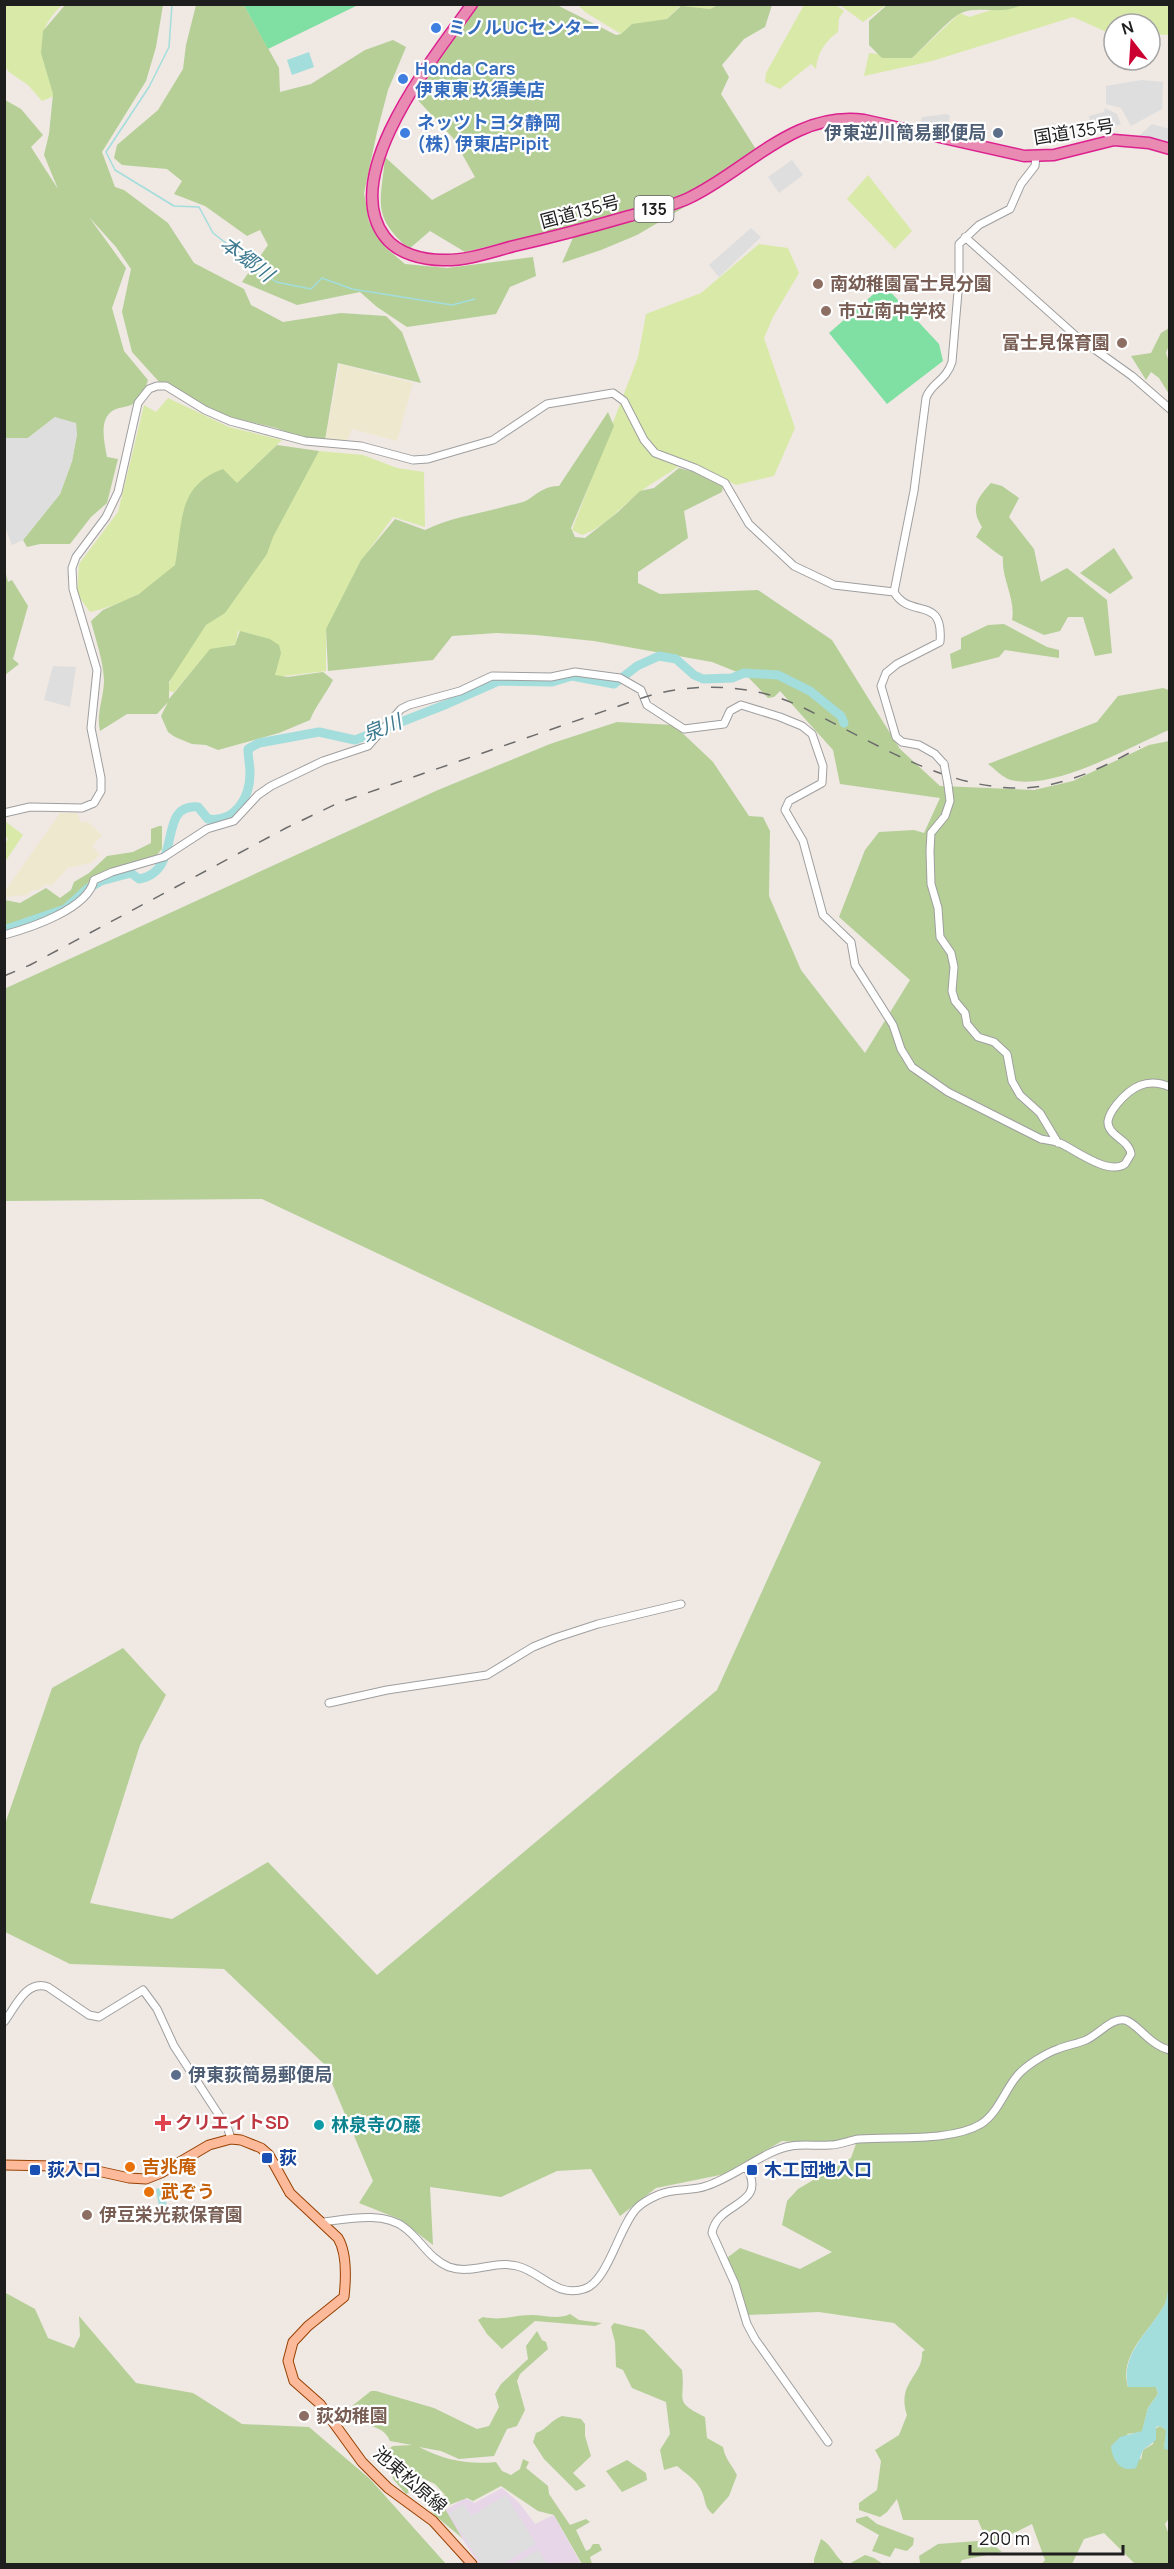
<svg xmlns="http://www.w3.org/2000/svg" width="1174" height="2569" viewBox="0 0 1174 2569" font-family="Manrope,'Noto Sans JP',sans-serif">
<rect width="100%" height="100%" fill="#efe8e3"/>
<path fill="#e7d5e8" d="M502,2488L520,2504L535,2524L554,2515L581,2564H479L444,2511L465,2498L475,2503Z"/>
<path fill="#eee9ce" d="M340,364L413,383L397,441L352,429L347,441L325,440Z
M60,813H77L81,822H88L102,835L92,846L100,854L91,863L68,868L51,886L46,884L39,890H32L27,895L5,897V891Z"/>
<path fill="#d9eaa8" d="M1011,4L1169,5V35L1150,34V24H1114V33H1109L1073,17L932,61L864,76L869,53L912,58L960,13L969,17Z
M5,5H62C28,37 47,58 54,96L42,101L28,85L9,72L5,67Z
M578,5H718L710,9L679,7L667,19L631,25L621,34L585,12Z
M804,5H836L844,11L839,18L838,32C825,41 817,54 816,69L811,64L780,89L765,82L766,73Z
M840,5H886L863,22Z
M868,175L912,231L895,249L847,199Z
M759,244L788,248L799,273L773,317L764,338L795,428L774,476L736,485L705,469L682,464C667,475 649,484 635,496C618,510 603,528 582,535L572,530L638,357L646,314L701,293Z
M168,398L229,427L282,440L234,486L181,528C179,539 180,556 175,565C163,587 112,608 90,612L77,594L79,564L118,512L144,405L156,412Z
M319,451L363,455L397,468L424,472L425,527L393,517L361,561L326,631V671L275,677L278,654L262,637L238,631L236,644L208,652L174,692L167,691L175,667L206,625L239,589Z
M5,821L23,835L5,862V844L8,839L5,835Z"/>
<path fill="#b5cf97" d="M65,5H163L156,47L146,81L102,152L115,187L124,190L168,223L194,263L244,289L251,305L283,322L341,313L386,316L402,332L421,383L338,363L325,440L314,443L276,428L222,415L161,384L132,352L122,312L131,269L116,247L89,217L126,268L112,308L124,351L148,380C146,386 144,393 140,398C136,404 127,407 119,408C97,414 104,440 107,457L118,459L107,503L91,517L70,544H40L27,547L23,540L60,494L72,461L77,434L55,417L28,438H5V100L21,109L43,135L31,147L58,189L44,155L49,134L53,94L41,53L43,31Z
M196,5H244L279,68L280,92L311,84L365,50L393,40L406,47L388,90L377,132L364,193L369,222L386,248L405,264L447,268L533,257L536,276L510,287L496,314L407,327L377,307L360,292L297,305L242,282L268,245L260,230L247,236L205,206L174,194L182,181L167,169L122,165L114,158L117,145L158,110L183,69L186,45Z
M478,5H557L616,35L621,34L632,24L667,19L681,6L710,9L718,5H772L765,27L744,39L722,65L729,77L721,94L757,151L715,179L688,205L637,235L601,250L562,263L579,224L465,252L430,231L409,249C371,215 381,203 385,157L432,200L475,177L453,138L414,96Z
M887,5V4L1021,5C1002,16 981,5 961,13C950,18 923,48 912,58H882L869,45V21Z
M1169,328V345L1166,353L1169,362V394L1159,378L1151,372L1146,380L1131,356L1151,353L1161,333Z
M608,412L614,426L571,528L575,537L585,538L618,512L640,491L654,488L679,468L698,473L723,486L722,492L684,511L688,538L638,572V583L660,594L758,590L832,640L900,749L940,786L1034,790L1073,781L1149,745L1169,741L1170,2281C1168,2289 1168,2297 1165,2304C1152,2329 1118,2354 1128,2387H1156L1158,2394L1148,2408L1142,2432L1127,2434L1141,2460L1143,2450L1153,2444L1155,2429L1160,2426L1166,2430L1167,2438L1164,2445L1170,2450V2517L1165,2524L1169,2535V2564H1135L1104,2533L1084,2539L1072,2564H1042L1045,2560L1032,2524L994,2543L983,2532L978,2520H903L897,2499L887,2512L880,2517L859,2510V2503L877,2490L881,2461L875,2450L899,2435L907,2415C896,2383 924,2375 922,2352L925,2350L894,2323L819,2312L748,2315L727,2258L740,2248L800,2269L832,2252L782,2225L787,2201L798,2189L851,2158L858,2138L823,2144L782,2141L725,2174L656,2188L620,2216L591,2169L557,2171L501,2197L430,2187L433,2245L399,2219L359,2203L373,2181L324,2064L224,1969L70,1964L5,1932V1824L52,1688L123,1648L166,1695L140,1745L90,1903L172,1919L268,1862L377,1975L717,1690L821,1462L262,1199L5,1201L4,989L438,790L550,744L617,722L674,725L713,762L749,816L763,817L770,831L769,896L801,970L865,1053L910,980L839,917L865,850L879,832L914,830L924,833L940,798L840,784L833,750L780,691L774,697L768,698L747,676L712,662L594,641L536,635L497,633L452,636L433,660L328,671L326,629L361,560L395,519L425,530C451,517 480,514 507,506C514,504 524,503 529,499C539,492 546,486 559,486Z
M277,445L319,451L273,537L267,554L225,613L206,625L169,682V699L210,649L235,645L240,631L270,639L279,645L281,653L275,675L288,677L323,672L333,680C326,694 316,705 310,720L279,733L218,750L206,745L192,744L175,737L168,732L161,716L168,702L157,714H127L100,731C96,713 104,698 104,680C103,660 96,641 91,621L103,610L139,594L175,565C183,524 176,486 223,469L237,483Z
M991,483L1002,486L1019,498L1009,517L1034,549L1041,582L1067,568L1107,600L1112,653L1095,656L1083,617H1068L1060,631L1044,635L1012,620C1016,599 1001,578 1003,557C994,552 986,544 976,537L982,527C970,508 977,498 991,483Z
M1114,548L1133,578L1110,594L1080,573Z
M4,566L8,582L12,580L28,606L13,659L19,664L5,675Z
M1004,624L1047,647L1059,650V658L1005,650L999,657L952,669L950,654L961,649V638L988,625Z
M1163,688L1169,690V730C1129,747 1054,791 1011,780C1003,778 995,769 988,764L1097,722L1118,696Z
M159,826H162V849L152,860L91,880L64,907L5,928V900L20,903L46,888L60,898L71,890L74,882L89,873L107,856L133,852L151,843V829Z
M4,2292L35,2309L48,2338L74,2348L80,2336L79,2316L136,2383L193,2393L242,2424L309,2427L370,2479L446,2564H5Z
M570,2314L579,2320L602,2323L595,2326L535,2321L502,2349L487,2334L478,2320L483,2317C503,2321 513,2315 532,2315C544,2315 559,2320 570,2314Z
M614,2323L644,2330L682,2370C686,2401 672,2401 705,2417L707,2438L723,2447C725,2459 732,2465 737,2475L729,2496L713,2514C703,2507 706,2497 700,2488C695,2479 685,2473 677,2466L664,2470L660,2450L670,2434L666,2402L632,2388L623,2370L616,2367L615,2342L611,2327Z
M537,2331L542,2340L546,2342L548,2349L520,2374L517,2381L525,2410L517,2426L507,2429L494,2456L459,2459L441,2451L419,2447C445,2460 467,2465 496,2462L502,2471L511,2475L520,2469L523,2459L529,2462L526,2468L548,2486L549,2494L570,2525L586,2519L590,2522L576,2530L586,2551L590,2549L593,2544H599L602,2550L590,2557L592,2564H582L554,2515L538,2511L501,2486L473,2501L467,2498L444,2507L462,2538L431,2512L445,2495L435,2484L420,2477L412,2479L413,2490L406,2494L393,2479L385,2451L393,2446L412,2445L390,2441C385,2428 374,2428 362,2422C357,2419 352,2414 347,2410L371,2391H376L434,2408L477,2429L489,2426L499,2407L495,2394L501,2384L528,2359L526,2346Z
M562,2416L581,2419L585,2424V2436L591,2456L573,2473L586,2486L576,2491L544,2459L533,2442L536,2433C546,2430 551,2420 562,2416Z
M627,2460L646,2473L647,2480L622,2492L606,2471Z
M867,2516L877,2524L914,2538L913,2545L907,2551L895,2548L890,2557L872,2551L879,2535L856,2522V2519Z
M821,2539C832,2545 835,2557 845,2564H814V2559Z
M977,2541L991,2543L1002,2552L962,2560L960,2564L920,2563L919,2556L938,2544Z
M865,2555L874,2558L883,2564H849Z"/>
<path fill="#80dfa3" d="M244,5H358L268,49Z
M884,285L939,344L943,361L887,404L829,333Z"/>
<path fill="#dedede" d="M1142,80L1163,82L1162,109L1131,126L1121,108L1106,104V86Z
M1105,108L1117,114L1121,124L1092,134L1089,116L1104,112Z
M947,114L950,116L947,132L919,127L922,117Z
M1054,123L1058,142L1038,145L1036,131Z
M1152,124L1169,129V143L1139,136Z
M792,160L803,175L779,193L768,177Z
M751,228L761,237L719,277L709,265Z
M55,417L76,423L77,434L72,461L60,494L23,540L12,545L5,527V438H28Z
M53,666L76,667L70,707L44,700Z
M506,2495L536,2544L503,2564H481L449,2513L464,2504L471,2516Z
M538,2550L547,2564H513Z"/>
<path fill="#a3dddc" d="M309,52L314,67L292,75L287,60Z
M163,2187L167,2206L159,2207L156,2189Z
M1169,2281V2450L1164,2449L1166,2430L1160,2426L1156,2427V2440L1143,2450L1136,2468C1121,2473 1112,2460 1111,2446L1120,2437L1142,2431L1148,2408L1158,2394L1156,2387H1128C1120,2353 1151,2330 1165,2304C1168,2297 1168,2289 1169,2281Z"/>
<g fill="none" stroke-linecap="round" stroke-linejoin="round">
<path stroke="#a3dddc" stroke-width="1.5" d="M172,4L169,47L149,87L106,152L115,170L174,206L199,207L213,233L276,282L311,289L322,278L352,289L452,305L475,299"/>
<path stroke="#a3dddc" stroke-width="9" d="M4,930L65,909L87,889L101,881L131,873L139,879C185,871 155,803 198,807L208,819C235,823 250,798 250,773C250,765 248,757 248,749L259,743L319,732L355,740L447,704L499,681L552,682L572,676L614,684L637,666L659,656L676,659L694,675L703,679L732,678L744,673L778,675L810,691L841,716L844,723"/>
<g stroke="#9f9f9f" stroke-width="9">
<path id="minor" d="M965,237L1076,336L1132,376L1170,409
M944,764L935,754L919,745L902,742L896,737L881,686L886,673L897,664L940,642C944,594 910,620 894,592L914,491L926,398C931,383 946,381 952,362L959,280V244L979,225L1010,209L1021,184L1035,166L1036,156
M948,785L950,801L945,816L931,833L930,851L931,884L938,908L940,937L951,953L954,967L952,991L955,1001L965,1013L967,1024L978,1037L994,1042L1007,1054L1012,1081L1020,1095L1040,1113L1058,1143
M4,813L30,807L82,808L94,803L101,791V778L91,728L97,670L73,589L72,568L76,557L106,517L118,492L138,403L149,389L157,386H166L205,410L230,421L305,441L361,446L413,460L428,459L493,440L547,404L613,393L624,401L644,440L655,453L695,468L725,483L749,524L794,566L834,585L894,592
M4,935C30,928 88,909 94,880L112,872L164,857L207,829L234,821L258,795L271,786L323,761L368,746L401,709L409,705L460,691L492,676L551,677L575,672L620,678L641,690L647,705L684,729L724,724L730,711L741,705L780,717L802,726L812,734L823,766L822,783L789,801L785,810L803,841L823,915L851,942L855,965L893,1025L901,1049L912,1067L948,1092L1041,1139C1047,1140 1054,1141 1060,1143C1075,1150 1109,1176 1125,1164L1131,1154C1129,1139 1107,1136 1108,1121C1109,1115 1113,1109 1117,1104C1131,1087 1147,1077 1170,1087
M329,1703L387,1690L487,1675L533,1647L555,1638L598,1624L681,1604
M4,2022C15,2008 26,1979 48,1987L89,2015L99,2017L143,1990L157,2009L174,2046L228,2129L231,2139
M747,2168C768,2207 717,2201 712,2233L735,2284L747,2324L755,2339L828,2442
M323,2222C348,2219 384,2211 405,2228C421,2240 429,2259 449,2267C472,2275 493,2260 517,2266C542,2272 556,2298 584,2289C608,2282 619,2226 637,2208C642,2203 651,2198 658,2195C674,2187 691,2192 706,2186C735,2177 765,2150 791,2146C804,2144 817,2146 830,2145C840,2145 850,2140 859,2139C895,2136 951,2142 981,2124C998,2113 1005,2090 1017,2076C1025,2066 1046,2053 1058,2049C1067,2045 1077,2044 1086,2040C1098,2035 1112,2017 1125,2020C1136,2022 1150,2046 1170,2050"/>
</g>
<g stroke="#974000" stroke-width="11">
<path id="major" d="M4,2165L55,2166L93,2170L129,2178L146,2179L161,2173L209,2145L231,2139L241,2140L261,2148L269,2155L290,2193L338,2238C347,2253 346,2279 344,2297L308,2326L293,2342L288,2361L294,2381L320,2404L362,2462L388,2488L433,2521L472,2564"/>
</g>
<g stroke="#dc218f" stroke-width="13">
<path id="highway" d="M472,4C436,55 337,175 385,237C398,254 423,260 443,260C466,261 491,252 514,246C553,237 591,227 629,216C649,211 670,207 689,198C748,170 793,111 864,120L1024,156L1054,155L1114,140L1149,143L1170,149"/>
</g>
<use href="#minor" stroke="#fff" stroke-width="7"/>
<use href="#major" stroke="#fdba9a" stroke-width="9"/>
<use href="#highway" stroke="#e88ab2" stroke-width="10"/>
<path stroke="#6c6c6c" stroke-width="1.5" stroke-dasharray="12 12" stroke-linecap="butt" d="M4,976L30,965L286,828L338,803L645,697C684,685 726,684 766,694C791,700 814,713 837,725C892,753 948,785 1011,788C1058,790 1101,769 1140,747"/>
<g stroke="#9f9f9f" stroke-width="9" stroke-linecap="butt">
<path id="minor-bridge" d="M944,764L948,785"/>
</g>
<use href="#minor-bridge" stroke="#fff" stroke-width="7"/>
</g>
<g fill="#3f7fe0" stroke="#fff" stroke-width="2">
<circle cx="436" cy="28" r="6"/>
<circle cx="403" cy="79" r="6"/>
<circle cx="405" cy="133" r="6"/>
</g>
<g fill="#5c6f8a" stroke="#fff" stroke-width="2">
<circle cx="998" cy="133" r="6"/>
<circle cx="176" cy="2075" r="6"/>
</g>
<g fill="#8d6e63" stroke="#fff" stroke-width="2">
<circle cx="818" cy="284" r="6"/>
<circle cx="826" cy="311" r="6"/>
<circle cx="1122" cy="343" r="6"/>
<circle cx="87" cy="2215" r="6"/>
<circle cx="304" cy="2416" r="6"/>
</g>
<path fill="#e0444e" stroke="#fff" stroke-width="2" d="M160 2114h6v6h6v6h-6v6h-6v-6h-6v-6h6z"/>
<circle fill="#0f9aa8" stroke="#fff" stroke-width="2" cx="319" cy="2125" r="6"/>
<g fill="#1a4fb4" stroke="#fff" stroke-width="2">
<rect x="261" y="2152" width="12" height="12" rx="3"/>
<rect x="29" y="2164" width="12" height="12" rx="3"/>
<rect x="746" y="2164" width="12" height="12" rx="3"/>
</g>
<g fill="#e8710a" stroke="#fff" stroke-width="2">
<circle cx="130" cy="2167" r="6"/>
<circle cx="149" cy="2192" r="6"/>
</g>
<g text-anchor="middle" stroke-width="4.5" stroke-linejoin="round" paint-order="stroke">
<rect fill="#fff" stroke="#626262" stroke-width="1.5" x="634.5" y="196" width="39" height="26" rx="4.5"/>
<g font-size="16" font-weight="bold" fill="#1e1e1e">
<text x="654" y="215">135</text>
</g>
<g font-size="18" font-weight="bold" fill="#366cbe" stroke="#fff" text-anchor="start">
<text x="448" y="34">ミノルUCセンター</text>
<text x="415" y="75">Honda Cars<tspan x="415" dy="21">伊東東 玖須美店</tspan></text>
<text x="417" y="129">ネッツトヨタ静岡<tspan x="417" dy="21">(株) 伊東店Pipit</tspan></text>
</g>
<g font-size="18" fill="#1e1e1e" stroke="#fff">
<text transform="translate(1074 132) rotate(-9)" y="6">国道135号</text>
<text transform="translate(580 212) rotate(-15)" y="6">国道135号</text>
<text transform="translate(410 2480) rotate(41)" y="6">池東松原線</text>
</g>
<g font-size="18" font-weight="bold" fill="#4e5e75" stroke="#fff" text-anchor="end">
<text x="986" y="139">伊東逆川簡易郵便局</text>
<text x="188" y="2081" text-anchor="start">伊東荻簡易郵便局</text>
</g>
<g font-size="18" font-weight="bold" fill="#785e54" stroke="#fff" text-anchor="start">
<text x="830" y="290">南幼稚園富士見分園</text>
<text x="838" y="317">市立南中学校</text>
<text x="1110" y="349" text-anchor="end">富士見保育園</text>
<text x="99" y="2221">伊豆栄光萩保育園</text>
<text x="316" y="2422">荻幼稚園</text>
</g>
<g font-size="18" font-weight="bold" fill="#be3a42" stroke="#fff" text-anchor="start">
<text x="175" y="2129">クリエイトSD</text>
</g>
<g font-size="18" font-weight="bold" fill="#0d838f" stroke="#fff" text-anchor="start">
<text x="331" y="2131">林泉寺の藤</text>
</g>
<g font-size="18" font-weight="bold" fill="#164399" stroke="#fff" text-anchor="start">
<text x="279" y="2164">荻</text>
<text x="47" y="2176">荻入口</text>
<text x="764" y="2176">木工団地入口</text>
</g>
<g font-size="18" font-weight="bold" fill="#c56008" stroke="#fff" text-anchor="start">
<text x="142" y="2173">吉兆庵</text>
<text x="161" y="2198">武ぞう</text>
</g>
<g font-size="20" font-style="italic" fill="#3e7a8f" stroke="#fff">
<text transform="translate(247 259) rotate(37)" y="7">本郷川</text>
<text transform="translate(382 728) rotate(-22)" y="7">泉川</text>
</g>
</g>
<rect width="1174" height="2569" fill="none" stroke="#1e1e1e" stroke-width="12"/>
<g transform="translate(1132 42) rotate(343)"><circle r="28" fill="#ffffff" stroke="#a5a5a5" stroke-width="1.5"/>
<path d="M0-4.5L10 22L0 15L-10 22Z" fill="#cb0031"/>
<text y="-9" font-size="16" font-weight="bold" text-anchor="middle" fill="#1e1e1e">N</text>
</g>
<path d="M970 2545v9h153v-9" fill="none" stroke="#1e1e1e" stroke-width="3"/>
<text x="979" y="2545" font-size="18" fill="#1e1e1e" stroke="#ffffff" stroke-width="4.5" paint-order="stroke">200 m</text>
</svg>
